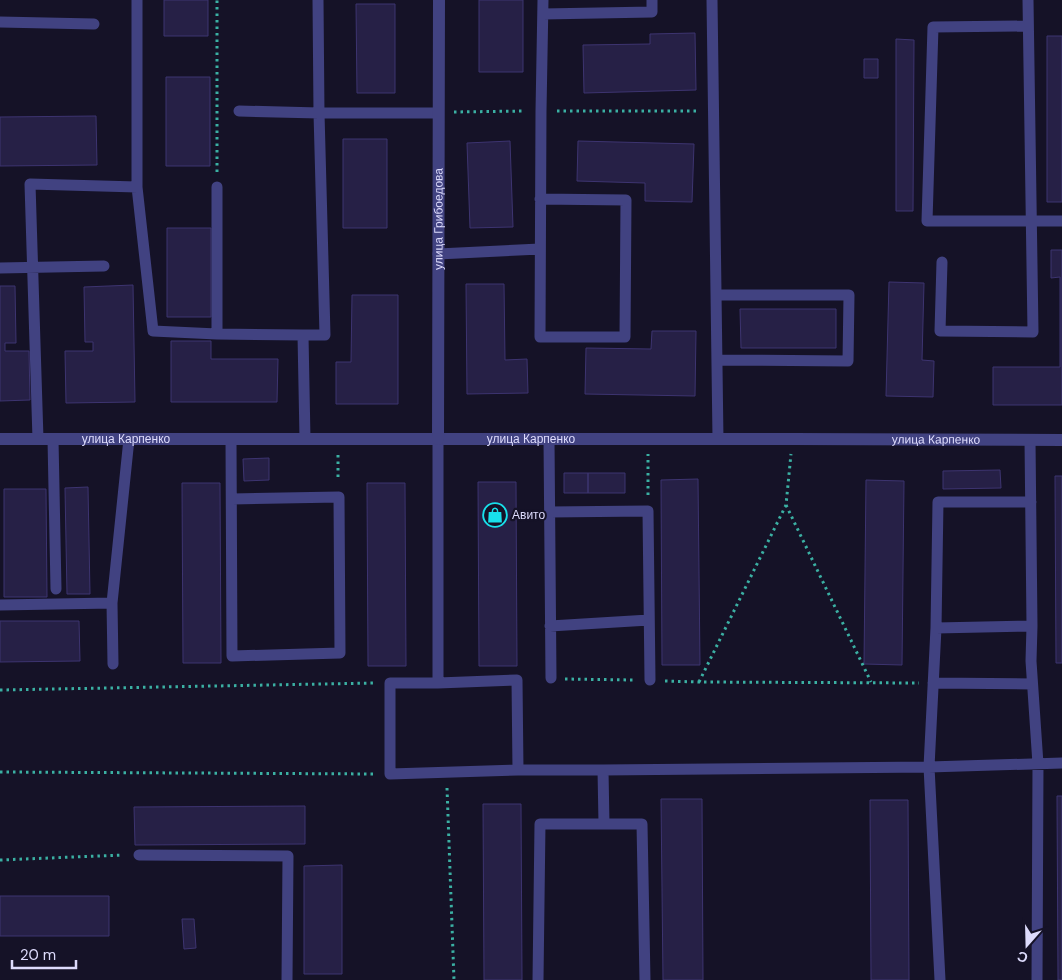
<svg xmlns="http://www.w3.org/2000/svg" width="1062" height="980" viewBox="0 0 1062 980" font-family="'DM Sans',sans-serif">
<rect width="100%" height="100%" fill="#151227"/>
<path fill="#262046" stroke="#3d3470" d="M164,0H208V36H164Z
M479,0H523V72H479Z
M356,4H395V93H357Z
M695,33L696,90L584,93L583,45L650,44V34Z
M1047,36H1062V202H1047Z
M896,39L914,40L913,211H896Z
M864,59H878V78H864Z
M166,77H210V166H166Z
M96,116L97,165L0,166V117Z
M343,139H387V228H343Z
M510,141L513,227L470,228L467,143Z
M578,141L694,144L692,202L645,201V183L577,181Z
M167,228H211V317H167Z
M1051,250H1062V405H993V367H1060V277L1051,278Z
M889,282L924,283L922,360L934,361L933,397L886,396Z
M466,284H504L505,360L527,359L528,393L467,394Z
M133,285L135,402L66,403L65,351H93V342H85L84,287Z
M0,286H15L16,343H5V351H29L30,400L0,401Z
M352,295H398V404H336V362H351Z
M740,309H836V348H741Z
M652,331H696L695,396L585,394L586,348L651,349Z
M171,341H211V359H278L277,402H171Z
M269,458V480L244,481L243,459Z
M1000,470L1001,488L943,489V471Z
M564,473H588V493H564Z
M588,473H625V493H588Z
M1055,476H1062V663H1056Z
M698,479L700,665H662L661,480Z
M866,480L904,481L902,665L864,664Z
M478,482H516L517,666H479Z
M182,483H220L221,663H183Z
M367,483H405L406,666H368Z
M88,487L90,594H67L65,488Z
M4,489H46L47,597H4Z
M0,621H79L80,661L0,662Z
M1057,796H1062V980H1058Z
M661,799H702L703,980H663Z
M870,800H908L909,980H871Z
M483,804H521L522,980H484Z
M305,806V844L135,845L134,807Z
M342,865V974H304V866Z
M0,896H109V936H0Z
M182,919H194L196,948L184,949Z"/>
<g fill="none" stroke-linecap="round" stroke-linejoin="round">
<path stroke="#3bb0a3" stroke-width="3" stroke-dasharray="2.5 4" stroke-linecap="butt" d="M557,111H698
M454,112L525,111
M217,172V0
M338,455V481
M648,495V454
M786,505L871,682
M565,679L634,680
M665,681L699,682L919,683
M699,682L786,505L791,454
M0,690L375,683
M0,772L375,774
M447,788L454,980
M0,860L123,855"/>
<path stroke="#414281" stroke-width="11" d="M137,0V187L153,331L217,334
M712,0L718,439
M543,14L652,12V0
M0,22L94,24
M1028,26L933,27L927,221H1062
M239,111L319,113H438
M217,187V334L303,335
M540,199L626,200L625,337H540L541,111L543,0
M438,254L540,249
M942,262L940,331L1033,332L1028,0
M0,268L104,266
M716,295H849L848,361L717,360
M38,439L30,184L137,187
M53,439L56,589
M231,439L232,656L340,653L339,497L232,499
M305,439L303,335H325L319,113L318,0
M549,439L551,678
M1030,440L1032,626L1031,661L1038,764L1037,980
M549,512L648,511L650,680
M0,605L112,603
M550,626L649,620
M936,628L1032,626
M113,664L112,603L129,439
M438,683V439
M933,683L1032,684
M518,770L517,680L438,683H390V774L518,770H603L929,767L1062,763
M603,770L604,824
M139,855L288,856L287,980
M538,980L540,824H642L645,980
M940,980L929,767L936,628L938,502H1031"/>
<g stroke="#414281" stroke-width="12">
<path id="s1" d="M0,439H792L1062,440"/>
<path id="s2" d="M438,439L439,0"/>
</g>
</g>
<defs>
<g id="shop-ring" transform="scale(1.25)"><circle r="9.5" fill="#151227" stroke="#18e0eb" stroke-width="1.5"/><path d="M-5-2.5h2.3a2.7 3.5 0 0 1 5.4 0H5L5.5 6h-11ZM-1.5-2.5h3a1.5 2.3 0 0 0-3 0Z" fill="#18e0eb"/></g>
</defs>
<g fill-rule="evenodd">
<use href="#shop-ring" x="495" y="515"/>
</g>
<g text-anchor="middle" stroke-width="4.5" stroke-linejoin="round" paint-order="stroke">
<g font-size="12" fill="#dddbfc" stroke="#151227">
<text dy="4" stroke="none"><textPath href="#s2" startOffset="220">улица Грибоедова</textPath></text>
<text dy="4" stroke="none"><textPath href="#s1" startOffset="126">улица Карпенко</textPath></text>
<text dy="4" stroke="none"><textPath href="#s1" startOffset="531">улица Карпенко</textPath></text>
<text dy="4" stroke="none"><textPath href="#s1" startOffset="936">улица Карпенко</textPath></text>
</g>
<g font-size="12" fill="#dddbfc" stroke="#151227" text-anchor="start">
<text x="512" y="519">Авито</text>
</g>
</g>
<g transform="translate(1027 945) rotate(200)" stroke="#151227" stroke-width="4" paint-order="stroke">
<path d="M0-4L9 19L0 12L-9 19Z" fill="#dddbfc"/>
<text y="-8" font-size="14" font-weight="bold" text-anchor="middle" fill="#dddbfc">С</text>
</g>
<path d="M12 960v8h64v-8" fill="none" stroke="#dddbfc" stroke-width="2.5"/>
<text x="20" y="960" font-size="15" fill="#dddbfc" stroke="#151227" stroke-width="4" paint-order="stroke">20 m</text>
</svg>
